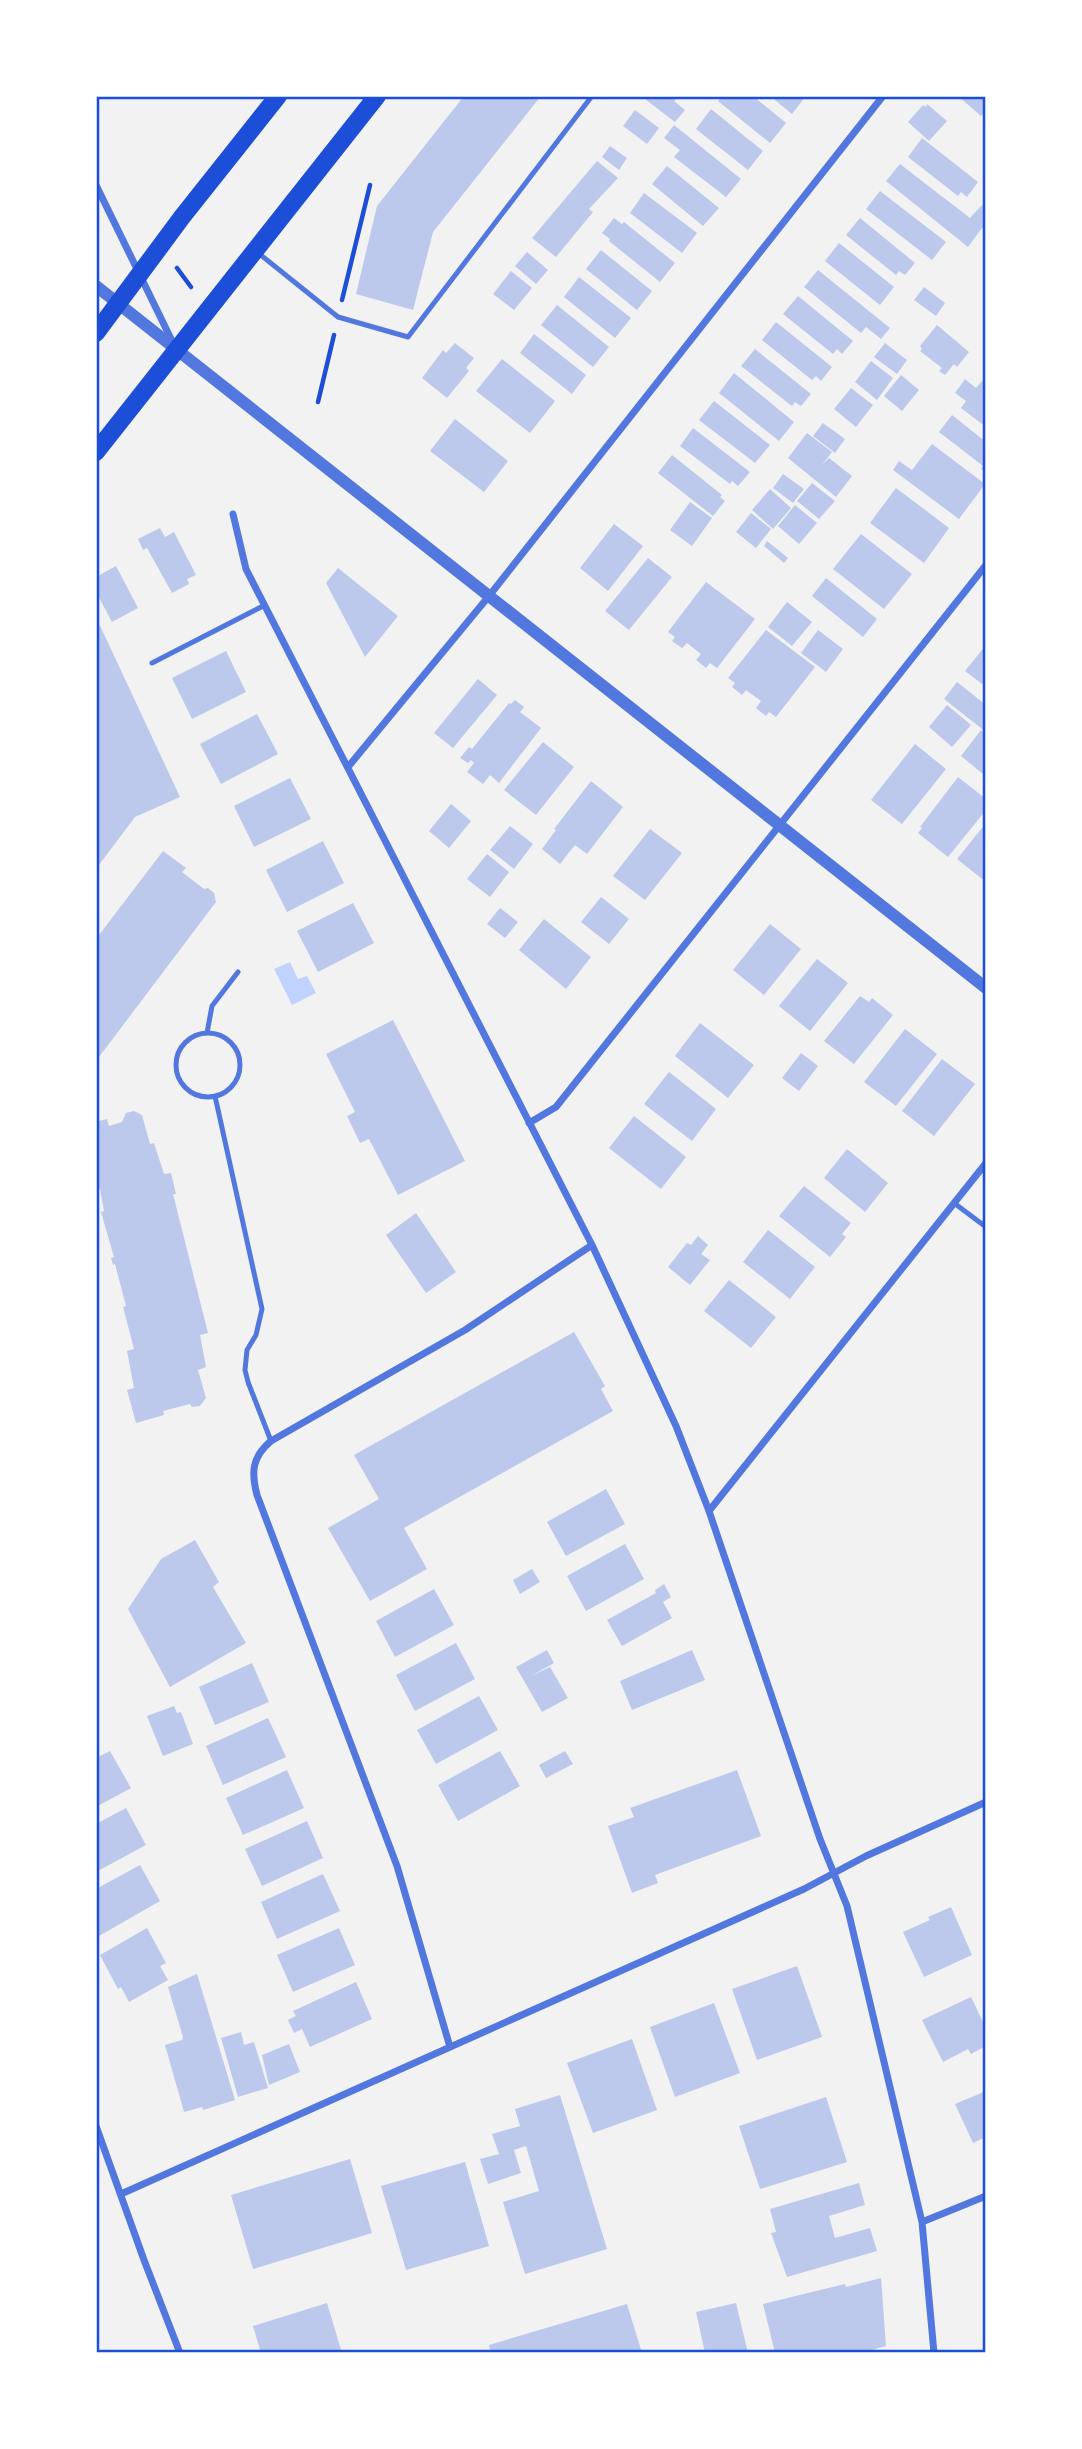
<svg xmlns="http://www.w3.org/2000/svg" width="1082" height="2449" viewBox="0 0 1082 2449" font-family="'DejaVu Sans',sans-serif">
<rect width="100%" height="100%" fill="#f2f2f2"/>
<path fill="#bfd3fe" d="M290,962L298,979L307,976L316,993L292,1005L274,969Z"/>
<path fill="#bdc9ec" d="M464,96H541L433,232L413,310L356,294L377,206Z
M641,96H672L676,99L674,101L685,110L675,122Z
M722,96H753L786,123L770,143L718,101Z
M770,96H806L792,114Z
M958,96H986V110L981,116Z
M927,104L947,121L929,141L908,122L923,105L926,107Z
M711,109L763,151L748,170L696,129Z
M635,110L659,128L647,144L623,126Z
M674,125L741,179L726,197L674,157L680,150L664,138Z
M922,138L978,182L967,197L961,192L958,196L908,157Z
M610,146L627,158L619,170L602,157Z
M597,161L618,178L589,209L593,212L556,257L532,238Z
M900,164L970,218L982,205L986,209V231L982,228L968,247L886,181Z
M667,166L719,208L703,226L652,184Z
M880,191L946,242L932,260L866,209Z
M644,193L697,233L682,253L630,213Z
M614,218L622,224L624,222L675,263L660,282L609,241L610,239L602,233Z
M860,218L915,263L905,275L899,271L896,275L846,235Z
M839,243L894,287L880,305L825,261Z
M601,250L652,291L637,310L586,269Z
M527,252L548,270L536,284L515,266Z
M818,270L890,328L881,339L866,327L861,333L804,287Z
M511,271L532,288L514,310L493,294Z
M579,277L631,318L615,338L564,297Z
M924,287L945,303L936,316L914,300Z
M798,296L853,341L842,354L837,349L833,354L783,314Z
M557,305L609,347L593,367L541,325Z
M776,322L832,367L821,381L816,376L812,380L762,340Z
M937,325L969,352L957,367L954,364L945,375L939,371L942,368L920,351L922,349L920,346Z
M534,334L586,375L572,394L520,353Z
M455,343L474,358L466,368L469,371L447,398L422,378L443,350L446,353Z
M885,343L907,360L897,374L874,357Z
M755,349L811,394L801,406L795,402L792,406L741,366Z
M502,359L555,401L530,433L476,391Z
M871,361L893,378L877,400L855,382Z
M734,373L794,422L779,441L719,393Z
M901,375L919,390L902,411L884,396Z
M965,379L976,388L983,380L986,382V427L961,408L966,401L955,393Z
M851,388L873,405L856,427L834,409Z
M714,401L770,445L755,463L699,420Z
M952,415L986,442V473L981,469L983,466L939,432Z
M455,419L508,461L484,492L430,451Z
M823,423L845,439L835,453L813,436Z
M693,428L750,472L738,486L732,481L730,484L680,446Z
M807,433L832,452L822,465L829,458L852,476L836,497L788,458Z
M932,444L985,484L959,519L893,470L899,461L912,470Z
M672,455L722,495L720,497L725,501L713,516L658,473Z
M783,474L804,489L793,503L773,488Z
M812,483L835,501L819,519L797,501Z
M896,488L949,528L924,563L870,523Z
M770,489L791,508L773,529L752,510Z
M690,502L712,518L692,546L670,530Z
M795,505L817,523L799,544L778,526Z
M751,513L771,529L756,548L736,532Z
M614,524L643,546L608,591L580,568Z
M160,528L165,537L174,532L196,575L187,579L189,584L172,593L147,548L143,550L138,539Z
M861,534L912,574L884,609L833,569Z
M767,541L788,558L784,563L764,546Z
M648,558L672,577L629,630L605,611Z
M116,566L138,608L112,622L96,592V577Z
M338,568L398,616L365,657L326,583Z
M826,578L877,619L863,637L812,596Z
M706,582L755,619L717,668L710,663L706,668L696,660L701,654L687,643L682,648L672,641L675,637L668,632Z
M787,602L812,622L792,646L768,627Z
M96,617L180,797L135,817L96,869Z
M766,630L815,667L776,717L769,712L766,716L756,708L761,701L746,690L742,695L732,687L735,683L728,678Z
M818,630L843,649L826,672L801,653Z
M986,645V687L965,671Z
M226,651L246,692L192,719L172,678Z
M478,679L497,695L453,748L434,733Z
M957,682L986,705V732L944,699Z
M515,700L524,707L520,712L541,728L499,783L490,775L483,784L467,772L474,763L471,760L468,763L460,758L469,747L472,749L509,703L511,704Z
M947,705L971,725L952,747L929,727Z
M257,714L278,754L221,784L200,744Z
M981,730L986,734V770L983,774L961,756Z
M543,742L574,767L536,815L504,790Z
M915,744L946,769L902,824L871,800Z
M958,777L986,799V810L948,857L918,833L922,828L920,827Z
M290,778L311,819L254,847L234,806Z
M591,781L623,807L587,854L575,845L560,864L542,849L556,830L554,829Z
M451,804L471,821L449,848L429,831Z
M986,823V882L957,859Z
M510,826L533,844L514,869L490,850Z
M650,829L682,853L645,900L613,876Z
M323,841L344,883L287,912L266,870Z
M163,851L186,868L182,872L204,889L208,888L214,893L216,902L96,1061V939Z
M487,854L509,872L490,897L467,879Z
M601,897L629,919L609,944L581,922Z
M353,903L374,943L318,972L297,931Z
M500,908L518,922L505,938L487,924Z
M544,919L591,957L566,989L519,950Z
M770,924L801,949L764,995L733,970Z
M817,959L848,983L810,1031L779,1006Z
M860,996L869,1002L872,998L893,1015L854,1064L824,1041Z
M393,1020L465,1161L398,1195L369,1139L360,1143L347,1116L355,1112L326,1054Z
M700,1023L754,1065L728,1098L675,1056Z
M905,1029L937,1054L896,1106L864,1082Z
M801,1053L818,1066L799,1091L782,1078Z
M942,1059L975,1084L934,1136L902,1111Z
M669,1072L716,1109L692,1141L644,1104Z
M134,1111L142,1115L150,1144L154,1143L164,1174L171,1173L176,1194H173L208,1333L200,1335L206,1367L198,1370L206,1398L200,1406L192,1407L190,1404L163,1411L164,1415L136,1423L127,1390L134,1388L127,1351L134,1349L123,1307L126,1306L115,1264L113,1265L111,1258L114,1257L101,1212L104,1211L100,1189L96,1188V1115L99,1121L107,1119L109,1126L122,1122L126,1113Z
M634,1116L686,1157L661,1189L609,1148Z
M847,1149L888,1183L865,1212L824,1178Z
M804,1186L851,1223L842,1234L846,1237L830,1257L779,1216Z
M416,1213L456,1272L426,1293L386,1235Z
M768,1230L815,1267L790,1299L743,1262Z
M698,1236L708,1245L701,1254L710,1260L690,1285L668,1267L687,1243L691,1245Z
M729,1280L776,1317L751,1348L704,1311Z
M574,1332L605,1386L601,1389L613,1411L404,1528L427,1569L370,1601L328,1528L379,1499L354,1455Z
M606,1489L625,1524L566,1556L547,1522Z
M195,1540L219,1582L213,1587L246,1643L170,1687L128,1609L161,1559Z
M625,1544L644,1579L586,1611L567,1576Z
M532,1569L540,1582L520,1594L513,1580Z
M664,1584L671,1597L663,1602L672,1618L622,1646L607,1620L656,1593L655,1590Z
M434,1589L454,1625L395,1657L376,1621Z
M456,1643L475,1679L415,1711L396,1675Z
M547,1650L554,1663L531,1676L550,1667L568,1698L542,1712L516,1667Z
M692,1650L705,1680L632,1710L620,1681Z
M252,1663L269,1702L215,1725L199,1687Z
M479,1696L498,1730L436,1764L417,1730Z
M174,1706L177,1713L181,1712L193,1744L163,1756L147,1716Z
M268,1718L286,1757L223,1785L206,1746Z
M110,1751L131,1788L96,1807V1758Z
M500,1751L520,1786L458,1821L438,1785Z
M565,1751L573,1764L546,1778L539,1765Z
M287,1770L304,1808L243,1835L226,1798Z
M737,1770L761,1836L655,1875L658,1883L632,1893L608,1826L634,1817L630,1808Z
M126,1808L146,1845L96,1872V1824Z
M307,1821L323,1858L262,1886L245,1849Z
M140,1865L160,1901L99,1936L96,1931V1889Z
M323,1874L340,1911L277,1939L261,1902Z
M951,1907L972,1955L924,1977L903,1932L930,1920L928,1917Z
M147,1928L166,1963L160,1966L168,1980L129,2002L121,1987L118,1989L100,1955Z
M339,1928L355,1965L293,1992L277,1955Z
M797,1966L822,2037L757,2060L732,1989Z
M197,1974L235,2100L203,2110L202,2107L184,2112L165,2045L182,2040L183,2037L168,1987Z
M356,1982L372,2019L310,2047L302,2029L294,2033L288,2020L296,2016L293,2011Z
M971,1997L983,2022L986,2021V2046L971,2054L968,2049L943,2062L922,2020Z
M714,2003L740,2073L675,2097L650,2027Z
M241,2032L244,2045L254,2042L268,2088L238,2097L221,2038Z
M632,2039L657,2110L593,2133L567,2063Z
M289,2044L300,2072L269,2085L262,2055Z
M986,2091V2137L973,2143L955,2104Z
M560,2095L607,2249L525,2274L503,2202L539,2191L526,2146L514,2150L521,2173L488,2184L480,2159L499,2154L492,2134L520,2126L515,2109Z
M826,2097L847,2162L760,2189L739,2126Z
M350,2159L372,2233L253,2269L231,2195Z
M465,2162L489,2246L406,2270L381,2186Z
M859,2183L865,2205L829,2216L835,2238L870,2228L877,2251L787,2277L771,2233L776,2232L770,2209Z
M881,2278L886,2346L861,2353H775L763,2304L845,2284L846,2287Z
M327,2303L342,2353H261L253,2326Z
M736,2303L748,2353H705L696,2312Z
M627,2304L642,2353H491L489,2345Z"/>
<g fill="none" stroke-linecap="round" stroke-linejoin="round">
<path stroke="#1d4ed8" stroke-width="4.5" d="M177,268L191,287
M342,300L370,185
M318,402L334,335"/>
<path stroke="#5277de" stroke-width="5" d="M257,252L338,317L408,337L592,96
M152,663L265,605
M207,1033L212,1006L238,972
M176 1065a32 32 0 1 1 64 0a32 32 0 1 1-64 0Z
M215,1096L262,1309L256,1335L247,1350L245,1370L248,1382L271,1441
M954,1203L986,1227"/>
<path stroke="#5277de" stroke-width="7" d="M96,185L174,345
M233,514L246,569L592,1245L676,1426L709,1511L820,1839L847,1906L922,2222L934,2353
M348,767L489,596L883,96
M529,1123L556,1107L986,565
M709,1511L986,1163
M450,2047L397,1866L257,1495C251,1472 252,1457 271,1441L465,1330L592,1245
M96,2126L144,2260L180,2353
M121,2194L804,1889L866,1856L986,1802
M922,2222L986,2196"/>
<path stroke="#5277de" stroke-width="12" d="M96,286L986,988"/>
<path stroke="#1d4ed8" stroke-width="18" d="M96,333L182,217L278,96
M96,452L377,96"/>
</g>
<rect width="1082" height="2449" fill="none" stroke="#ffffff" stroke-width="196"/>
<rect x="98" y="98" width="886" height="2253" fill="none" stroke="#1d4ed8" stroke-width="2.5"/>
</svg>
